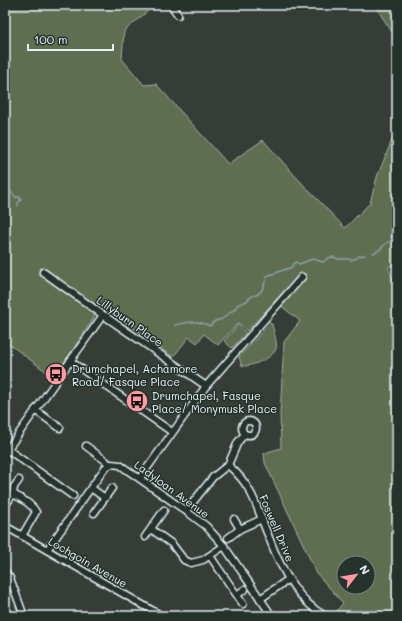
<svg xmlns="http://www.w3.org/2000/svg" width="402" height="621" font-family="Mali,sans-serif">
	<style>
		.green { fill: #5e6e51; stroke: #a3b0a4; fill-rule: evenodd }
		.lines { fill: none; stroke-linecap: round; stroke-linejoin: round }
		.stream { stroke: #89a2a5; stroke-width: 1.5 }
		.minor-casing { stroke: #e8f1f8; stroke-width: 9 }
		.minor { stroke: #26332d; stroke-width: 6 }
		.labels { text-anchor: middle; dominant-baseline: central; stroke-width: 3; stroke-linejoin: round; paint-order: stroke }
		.street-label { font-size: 11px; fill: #e8f1f8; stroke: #26332d }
		.poi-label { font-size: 11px; fill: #e8f1f8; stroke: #26332d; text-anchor: start }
	</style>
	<rect width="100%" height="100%" fill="#353d36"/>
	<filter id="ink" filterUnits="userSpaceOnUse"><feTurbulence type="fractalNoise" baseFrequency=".025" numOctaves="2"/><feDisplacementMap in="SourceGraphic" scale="8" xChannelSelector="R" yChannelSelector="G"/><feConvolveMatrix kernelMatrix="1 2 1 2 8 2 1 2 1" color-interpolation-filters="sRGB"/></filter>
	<g filter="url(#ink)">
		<g class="green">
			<path d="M5,5H155L124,31L122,59L144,85L156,84L228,164L263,140L298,179L345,228L370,203L377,177L397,128V264L388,267L397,290V616H333L343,603L317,574L265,463L264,453L281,448L280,415L284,342L300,321L275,301L247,331L238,323L218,345L204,334L197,343L189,337L173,357L101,305L94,313V318L61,367L52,376L5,341ZM344,563H368V587H344Z"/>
			<polygon points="374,5 397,5 397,39"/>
			<path d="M270,323L272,324C273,329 278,344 276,349C273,358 251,367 242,366L239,357Z"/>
			<polygon points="238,325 246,333 232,348 224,341"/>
		</g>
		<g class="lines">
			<g class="stream">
				<polyline points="5,187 14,195 15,197 19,197 21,200 18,203 18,206"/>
				<path d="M373,253C382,251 384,241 394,240L395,237H391V233L395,230L393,228L397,224L395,216L397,214L394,213L397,211"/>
				<path d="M175,325C189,322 197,320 210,326L215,321L222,319L236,308L237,305L247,301C250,295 253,297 258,294C264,291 265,281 267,276L292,267L293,264L296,262L299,264L313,259L323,262L328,258L333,257L338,259H350L351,260L357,258L359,256L365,255"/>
			</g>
			<g class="minor-casing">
				<g id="minor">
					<polyline points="171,5 178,15"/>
					<polyline points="43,272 103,315 206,386"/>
					<polyline points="70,361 172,432"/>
					<polyline points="35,410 60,428"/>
					<circle cx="249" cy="428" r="7"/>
					<polyline points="86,446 106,461 109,465"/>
					<polyline points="7,449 73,496"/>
					<polyline points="5,453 103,315"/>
					<path d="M228,465C253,486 256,506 268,535C279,565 296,600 325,616"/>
					<polyline points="140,478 206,386 302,277"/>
					<polyline points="91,488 105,498"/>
					<path d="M13,494C21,498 32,504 36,512L22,536"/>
					<polyline points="5,506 13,494 14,487 19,480"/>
					<polyline points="186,511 213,477 228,465 238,442 245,434"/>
					<polyline points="94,513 112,488"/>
					<polyline points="234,519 240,529"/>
					<polyline points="5,526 162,616"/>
					<polyline points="151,529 172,544 184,560 191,563 203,560 224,546"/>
					<polyline points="145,537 164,510"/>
					<polyline points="228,538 240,529 262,519"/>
					<polyline points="47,550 105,468 111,464 120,465 186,511 206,526 224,546 272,616"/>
					<polyline points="210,556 243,604"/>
					<polyline points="5,571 10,578 24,616"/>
					<polyline points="237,595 245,589"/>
					<polyline points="260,599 289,579"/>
				</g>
			</g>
			<use href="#minor" class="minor"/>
		</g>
	</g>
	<defs>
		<g id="bus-disc" transform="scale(1.15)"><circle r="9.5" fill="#ff9aa2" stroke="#26332d"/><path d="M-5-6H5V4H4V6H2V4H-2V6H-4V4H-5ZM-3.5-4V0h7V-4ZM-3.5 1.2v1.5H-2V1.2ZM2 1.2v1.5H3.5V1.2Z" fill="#111"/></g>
	</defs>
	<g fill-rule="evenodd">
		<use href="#bus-disc" x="56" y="374"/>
		<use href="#bus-disc" x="137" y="401"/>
	</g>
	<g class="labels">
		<g class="street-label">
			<text transform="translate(130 321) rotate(35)">Lillyburn Place</text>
			<text transform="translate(172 489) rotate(36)">Ladyloan Avenue</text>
			<text transform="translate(277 528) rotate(67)">Foswell Drive</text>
			<text transform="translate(88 562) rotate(30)">Lochgoin Avenue</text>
		</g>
		<g class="poi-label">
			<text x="72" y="368">Drumchapel, Achamore<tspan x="72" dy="13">Road/ Fasque Place</tspan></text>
			<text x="152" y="395">Drumchapel, Fasque<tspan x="152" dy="13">Place/ Monymusk Place</tspan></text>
		</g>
	</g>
	<rect width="402" height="621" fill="none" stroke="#26332d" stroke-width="20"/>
	<rect x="10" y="10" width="382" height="601" fill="none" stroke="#e8f1f8" stroke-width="1.5" filter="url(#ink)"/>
	<g transform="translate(356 575) rotate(59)"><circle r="19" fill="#26332d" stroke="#747f7e"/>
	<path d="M0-3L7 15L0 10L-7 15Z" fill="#ff9aa2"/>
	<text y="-6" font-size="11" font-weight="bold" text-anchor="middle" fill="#e8f1f8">N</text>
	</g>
	<path d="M28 44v6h85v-6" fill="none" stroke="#e8f1f8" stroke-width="2"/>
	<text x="34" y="44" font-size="12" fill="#e8f1f8" stroke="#26332d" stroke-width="3" paint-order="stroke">100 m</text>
</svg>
